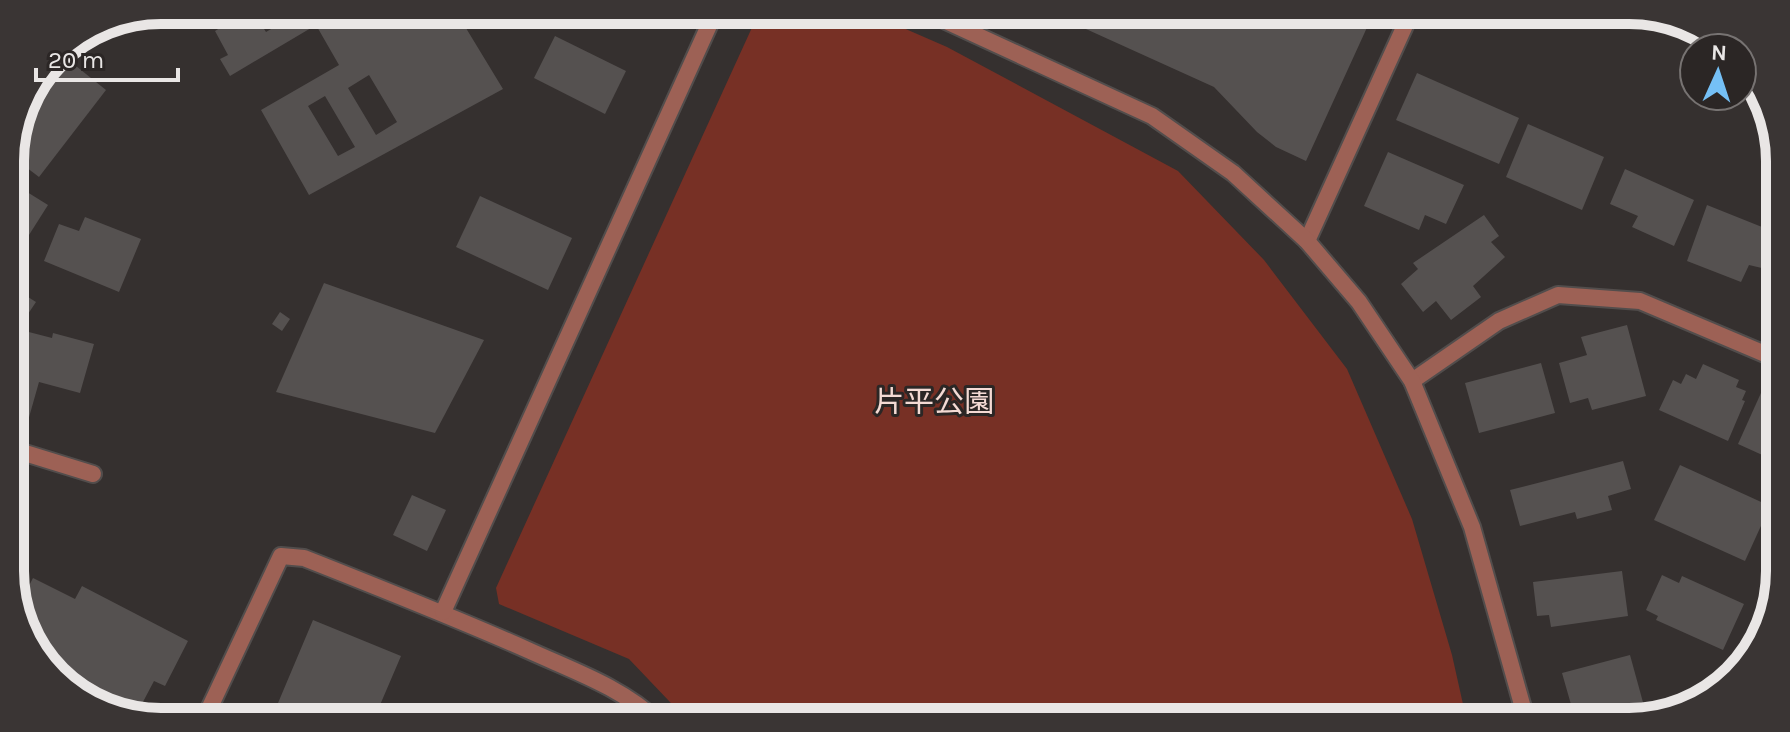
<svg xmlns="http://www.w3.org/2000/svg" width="1790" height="732" font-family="Karla,'Noto Sans JP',sans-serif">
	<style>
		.green { fill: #773025 }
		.building { fill: #555150; fill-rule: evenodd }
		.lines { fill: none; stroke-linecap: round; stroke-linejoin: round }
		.minor-casing { stroke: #524d4c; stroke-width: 20 }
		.tertiary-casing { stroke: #524d4c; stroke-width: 20 }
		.minor { stroke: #9d6155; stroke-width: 16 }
		.tertiary { stroke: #9d6155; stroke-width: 16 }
		.labels { text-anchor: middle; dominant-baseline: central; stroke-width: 6; stroke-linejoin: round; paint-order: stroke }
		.park-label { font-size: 30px; fill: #f4dad4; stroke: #2b2625 }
		.rim { fill: none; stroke: #e9e6e5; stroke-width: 10 }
	</style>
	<rect width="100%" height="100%" fill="#35302f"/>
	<polygon class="green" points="760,10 862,10 947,47 1178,171 1264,260 1347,369 1412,519 1452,655 1467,722 689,722 629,659 499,604 496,588"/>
	<g class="building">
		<path d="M235,10H252L266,32L283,22L276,10H455L503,89L309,195L261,110L339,65L316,25L230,76L220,59L228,55L215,31L238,17ZM369,75L397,122L376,135L348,88ZM325,96L355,147L338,156L308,106Z"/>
		<polygon points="1044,10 1375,10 1306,161 1276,147 1257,132 1214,87"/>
		<polygon points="555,36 626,71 605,114 534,78"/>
		<polygon points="61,54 106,90 39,177 10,155 10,150 23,102"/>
		<polygon points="1417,73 1519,118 1499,164 1396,120"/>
		<polygon points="1528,124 1604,157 1582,210 1506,177"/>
		<polygon points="1388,152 1464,185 1446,224 1425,215 1419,230 1364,206"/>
		<polygon points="1625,169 1694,200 1674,246 1632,227 1638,216 1610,204"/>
		<polygon points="11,182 48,205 22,246 11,239"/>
		<polygon points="480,196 572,238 548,290 456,247"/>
		<polygon points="1707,205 1777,233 1766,269 1749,265 1741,282 1687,261"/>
		<polygon points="1484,215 1499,236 1491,242 1505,257 1473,286 1481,297 1451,320 1436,301 1423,312 1401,284 1418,269 1413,263"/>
		<polygon points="85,217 141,239 119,292 44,261 59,224 79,231"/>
		<polygon points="324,283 484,340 435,433 276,392"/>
		<polygon points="28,297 36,302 24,320 16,315"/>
		<polygon points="280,312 290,319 282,331 272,324"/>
		<polygon points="1627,325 1646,396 1592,410 1588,398 1570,403 1559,363 1587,355 1581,337"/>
		<polygon points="25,331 52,338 53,333 94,344 80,393 39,382 26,428 12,424 11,336 23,339"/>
		<polygon points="1541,363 1555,413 1479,433 1465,383"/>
		<polygon points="1703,364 1739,380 1736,387 1746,391 1742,400 1745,401 1728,441 1659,410 1673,380 1681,384 1686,374 1696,379"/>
		<polygon points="1765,384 1779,391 1780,463 1738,444"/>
		<polygon points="1623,461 1631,489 1608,496 1612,510 1577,519 1575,512 1520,526 1510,490"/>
		<polygon points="1680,465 1770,506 1745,561 1654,520"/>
		<polygon points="412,495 446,510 427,551 393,535"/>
		<polygon points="1622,571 1628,616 1551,627 1549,615 1537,616 1533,582"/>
		<polygon points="1662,575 1679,583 1682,576 1744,604 1723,650 1656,620 1658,616 1646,610"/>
		<polygon points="33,578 75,599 82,586 188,641 165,686 154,681 135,717 105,711 109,703 74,686 73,688 41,663 17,609"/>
		<polygon points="313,620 401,656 380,705 421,722 270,722"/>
		<polygon points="1630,655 1644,706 1576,722 1562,673"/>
	</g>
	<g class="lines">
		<g class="minor-casing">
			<g id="minor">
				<polyline points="1307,241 1412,10"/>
				<polyline points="1412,381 1499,321 1558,295 1640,301 1779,360"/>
				<polyline points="12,449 93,474"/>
				<polyline points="1767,631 1769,626"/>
				<path d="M203,722L281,556L304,558C380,588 456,618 530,651C574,671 623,688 658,722"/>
			</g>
		</g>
		<g class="tertiary-casing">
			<g id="tertiary">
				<polyline points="922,10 1152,116 1233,173 1307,241 1359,302 1412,381 1472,527 1527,722"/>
				<polyline points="443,612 716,10"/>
			</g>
		</g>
		<use href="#minor" class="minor"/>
		<use href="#tertiary" class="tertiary"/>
	</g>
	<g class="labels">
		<g class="park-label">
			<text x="934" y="402">片平公園</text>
		</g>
	</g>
	<path d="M0 0H1790V732H0ZM161 24H1629A137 137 0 0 1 1766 161V571A137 137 0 0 1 1629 708H161A137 137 0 0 1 24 571V161A137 137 0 0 1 161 24Z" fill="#3a3534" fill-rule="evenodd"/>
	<path class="rim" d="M161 24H1629A137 137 0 0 1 1766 161V571A137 137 0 0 1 1629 708H161A137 137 0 0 1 24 571V161A137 137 0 0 1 161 24Z"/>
	<g transform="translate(1718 72) rotate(3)"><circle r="38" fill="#2b2625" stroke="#777372" stroke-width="2"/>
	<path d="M0-6L14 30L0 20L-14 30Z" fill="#75c0f6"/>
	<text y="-12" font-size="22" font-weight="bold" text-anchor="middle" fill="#e9e6e5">N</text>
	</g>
	<path d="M36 68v12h142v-12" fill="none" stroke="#e9e6e5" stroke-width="4"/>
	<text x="48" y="68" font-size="24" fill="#e9e6e5" stroke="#2b2625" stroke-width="6" paint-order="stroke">20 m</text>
</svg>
